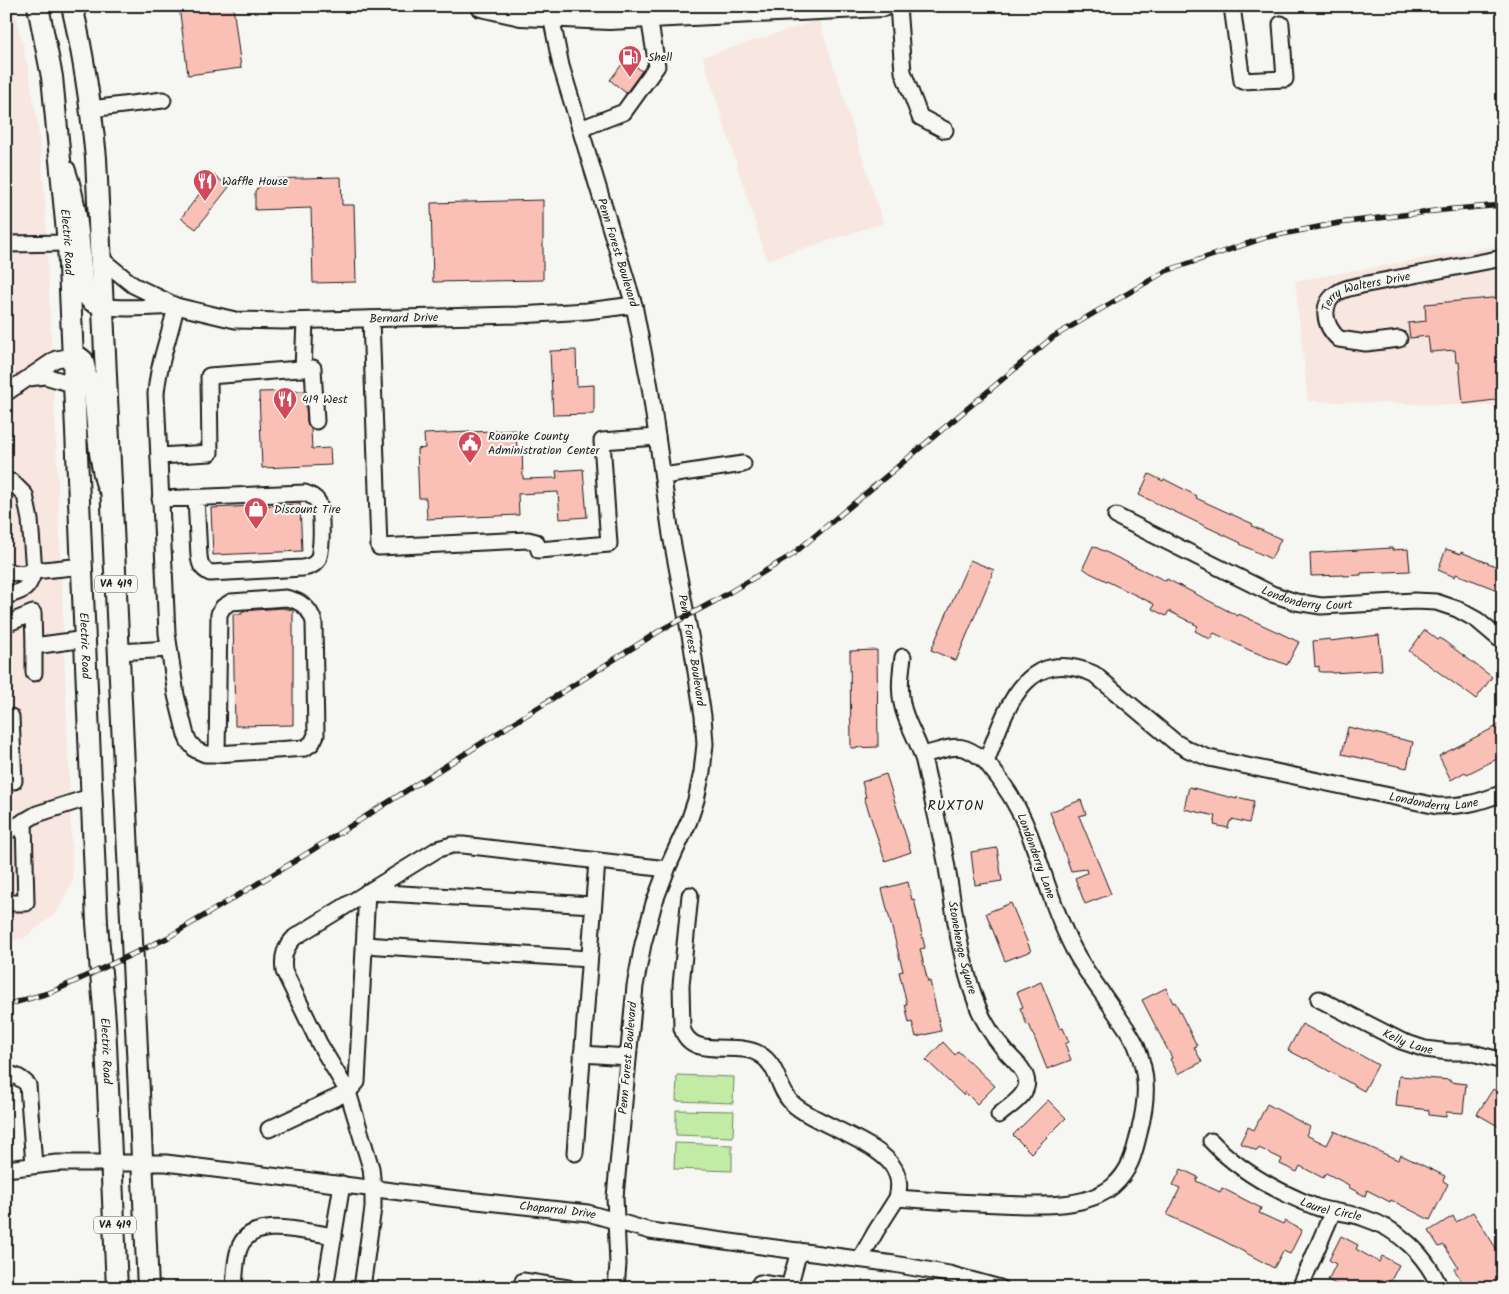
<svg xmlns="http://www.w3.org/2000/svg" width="1509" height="1294" font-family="Kalam,sans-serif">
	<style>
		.built { fill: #f8e6e0 }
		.green { fill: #c2eba6; stroke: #6f8461 }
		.building { fill: #fbc0b5; stroke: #1c1c1c }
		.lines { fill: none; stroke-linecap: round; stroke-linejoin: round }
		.minor-tunnel { stroke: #d5d5d2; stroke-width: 15; stroke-dasharray: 15 8; stroke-linecap: butt }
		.minor-casing { stroke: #1c1c1c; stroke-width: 19 }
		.major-casing { stroke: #1c1c1c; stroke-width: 24 }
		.minor { stroke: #f6f6f2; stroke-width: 15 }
		.major { stroke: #f6f6f2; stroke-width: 20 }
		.rail-casing { stroke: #1c1c1c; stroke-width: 5.5 }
		.rail { stroke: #f6f6f2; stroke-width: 4; stroke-dasharray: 11; stroke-linecap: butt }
		.labels { text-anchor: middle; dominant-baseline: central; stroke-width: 4.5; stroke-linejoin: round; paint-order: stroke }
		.shield { fill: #f6f6f2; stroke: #5d5d5c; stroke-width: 1 }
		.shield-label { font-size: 11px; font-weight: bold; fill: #1c1c1c }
		.poi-label { font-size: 12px; fill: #1c1c1c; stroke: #f6f6f2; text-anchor: start }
		.street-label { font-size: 12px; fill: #1c1c1c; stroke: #f6f6f2 }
		.neighbourhood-label { font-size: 14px; letter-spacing: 1px; fill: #1c1c1c; stroke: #f6f6f2 }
	</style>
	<rect width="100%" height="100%" fill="#f6f6f2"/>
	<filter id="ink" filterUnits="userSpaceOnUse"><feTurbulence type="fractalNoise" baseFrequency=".02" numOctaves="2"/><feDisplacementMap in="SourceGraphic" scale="10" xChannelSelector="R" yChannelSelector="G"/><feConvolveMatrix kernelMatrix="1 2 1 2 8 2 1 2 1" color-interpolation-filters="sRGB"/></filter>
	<g filter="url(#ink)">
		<g class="built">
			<polygon points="6,6 13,6 15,12 28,68 38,127 44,184 56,441 73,881 56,913 23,939 6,940"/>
			<polygon points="819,20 883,223 767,260 703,57"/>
			<polygon points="1503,245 1503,406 1308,401 1295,281"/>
		</g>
		<g class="green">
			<polygon points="677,1075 734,1077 733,1103 676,1101"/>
			<polygon points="676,1110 734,1111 733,1137 676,1135"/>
			<polygon points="675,1143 732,1145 732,1171 674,1169"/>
		</g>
		<g class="building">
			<polygon points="179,6 233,6 241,68 188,75"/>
			<polygon points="626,59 642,71 626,93 610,80"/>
			<polygon points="214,175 229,187 196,229 181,218"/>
			<polygon points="341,177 342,205 354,205 356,282 313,283 311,208 255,210 255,191 267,179"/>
			<polygon points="543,200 543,280 433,282 431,203"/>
			<polygon points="1503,297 1503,399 1463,404 1459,362 1456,362 1455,350 1430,352 1428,336 1410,338 1408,323 1426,321 1425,304"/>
			<polygon points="576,350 577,386 594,385 594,414 553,415 550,351"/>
			<polygon points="305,391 307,422 311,429 312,449 330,448 331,465 262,468 259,392"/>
			<polygon points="516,430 517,448 522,448 523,479 557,478 556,471 583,469 587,517 560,519 558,492 518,494 519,515 427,519 426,498 419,498 417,449 425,448 424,434"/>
			<polygon points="1149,474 1163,481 1164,479 1197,496 1196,498 1253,524 1252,526 1281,539 1271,559 1240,544 1241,543 1139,495"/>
			<polygon points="300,504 302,551 213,555 211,508"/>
			<polygon points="1093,546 1166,581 1167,579 1238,616 1239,614 1299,642 1287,665 1249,650 1214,633 1210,639 1195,631 1198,626 1169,611 1166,616 1152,609 1154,604 1090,573 1083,568"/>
			<polygon points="1392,548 1392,550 1408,549 1410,571 1361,573 1361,575 1344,576 1344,575 1311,576 1310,553"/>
			<polygon points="1446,549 1461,554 1461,552 1503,569 1503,584 1500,591 1456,574 1455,577 1438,570"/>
			<polygon points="970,560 994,570 956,661 931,650"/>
			<polygon points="282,608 293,610 293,725 235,726 233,614 242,614 242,611"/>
			<polygon points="1425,630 1438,640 1440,638 1492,677 1476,699 1409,651"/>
			<polygon points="1379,635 1382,670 1332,673 1332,672 1321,672 1319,671 1319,666 1315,667 1313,641 1330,639 1330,641"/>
			<polygon points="877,650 878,747 851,748 850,651"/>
			<polygon points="1503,723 1503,756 1467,774 1465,772 1451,780 1439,756"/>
			<polygon points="1348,727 1413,742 1407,768 1342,754"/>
			<polygon points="886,774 911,852 885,861 864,797 866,797 862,782"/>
			<polygon points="1189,787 1237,799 1237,797 1254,801 1249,823 1232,819 1232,821 1230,821 1228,828 1214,825 1216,816 1184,809"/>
			<polygon points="1081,800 1086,814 1079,816 1111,894 1085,904 1075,878 1087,873 1086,869 1071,871 1050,812"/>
			<polygon points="997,848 1002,881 975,885 971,852"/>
			<polygon points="908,882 912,900 914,899 925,948 920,949 928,982 930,981 941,1031 916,1037 912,1022 909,1023 905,1004 907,1004 899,972 903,971 882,889"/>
			<polygon points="1011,903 1031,951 1005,961 986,913"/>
			<polygon points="1041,982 1060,1029 1063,1028 1069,1042 1065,1044 1071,1060 1047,1069 1029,1024 1027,1025 1020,1008 1023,1007 1017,992"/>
			<polygon points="1166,988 1173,1003 1175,1002 1197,1046 1194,1047 1202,1062 1178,1074 1170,1059 1172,1058 1142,1000"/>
			<polygon points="1302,1024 1319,1033 1320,1032 1378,1065 1364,1091 1306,1058 1305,1059 1288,1050"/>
			<polygon points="943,1042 955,1055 958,1051 995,1086 977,1104 965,1092 963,1095 926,1060"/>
			<polygon points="1399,1076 1450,1080 1450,1082 1466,1084 1463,1113 1446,1112 1446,1117 1429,1115 1429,1110 1396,1106"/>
			<polygon points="1493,1089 1503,1095 1503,1129 1477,1114"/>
			<polygon points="1048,1100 1066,1118 1031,1153 1013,1135"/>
			<polygon points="1267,1104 1310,1127 1306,1135 1327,1145 1334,1131 1398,1160 1401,1155 1445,1176 1443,1181 1448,1184 1430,1220 1391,1200 1390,1202 1367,1190 1365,1196 1348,1187 1349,1185 1326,1173 1323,1178 1300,1166 1297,1172 1280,1164 1282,1159 1259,1148 1257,1151 1240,1143 1248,1127 1254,1130"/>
			<polygon points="1181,1169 1198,1177 1196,1181 1220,1192 1222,1188 1261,1208 1259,1213 1283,1224 1285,1221 1302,1230 1290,1254 1283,1251 1274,1268 1222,1240 1167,1215 1180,1188 1173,1185"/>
			<polygon points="1473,1212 1503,1259 1503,1288 1466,1288 1454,1269 1458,1267 1444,1245 1439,1247 1429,1231 1453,1216 1456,1222"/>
			<polygon points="1341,1236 1358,1245 1356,1249 1379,1262 1382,1256 1399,1265 1387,1288 1342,1288 1328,1280 1336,1264 1329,1260"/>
		</g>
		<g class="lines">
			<polyline class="minor-tunnel" points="6,586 14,583"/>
			<g class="minor-casing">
				<g id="minor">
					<path id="s1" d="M551,6V16L561,66L634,305L650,387L671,535L692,646L703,716L705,744L702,772L696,800L689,821L667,869L654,903L643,944L635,986L615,1197L618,1264L616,1288"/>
					<polyline points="898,6 903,72 920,117 945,130"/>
					<polyline points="1232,6 1242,81 1285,79 1281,24"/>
					<polyline points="91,109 163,100"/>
					<polyline points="580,129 624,112 657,66 649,17"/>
					<path d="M67,169C81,208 82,248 85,290C86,295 86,300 91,303C104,311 157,307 174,306"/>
					<polyline points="6,244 68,243"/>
					<path id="s2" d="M100,258L133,285L176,306L235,320L283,321L519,315L587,311L634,305"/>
					<path d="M176,306C170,336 158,363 156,394L167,633L176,695L186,735L189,742L196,750L205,754H217"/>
					<polyline points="371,319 379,547 528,540 536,542 539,550 609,544 602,441 657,437"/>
					<path id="s3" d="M1399,339L1366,343L1339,339C1324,326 1319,303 1339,292C1345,288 1354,287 1362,285L1503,258"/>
					<polyline points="303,369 305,321"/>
					<polyline points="29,378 45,376 75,385"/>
					<path d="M6,393L56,359L80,355L85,359C94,390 93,424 98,456C100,466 101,477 105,487"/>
					<polyline points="159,456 210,453 209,376 313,368 316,421"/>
					<polyline points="663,476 743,464"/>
					<polyline points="6,482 12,482 25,495 30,520 34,571 83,566"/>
					<path d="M160,499L305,493C310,495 315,497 318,502C322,511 323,554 317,561C313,566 309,567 303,568L210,573C202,569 200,565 199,556L196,498"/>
					<path id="s4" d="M1116,516L1272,594L1296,602L1321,606L1415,601L1436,602L1457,609L1477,620L1503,642"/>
					<path d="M6,596C25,590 28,590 34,571L21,574L10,572"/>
					<path d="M286,598C301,601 310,608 314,622L316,735L312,743L305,748L217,754L219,614L223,607L231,602Z"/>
					<polyline points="6,624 33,613 34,646"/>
					<polyline points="119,652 169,649"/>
					<path id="s5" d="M903,657C900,677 898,697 906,717C912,733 922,749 925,766C932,798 940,830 946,862C954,908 959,955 975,999C981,1017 991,1034 1003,1048C1010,1058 1023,1066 1026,1078C1031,1094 1009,1106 999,1115"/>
					<polyline points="34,673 34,646 86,639"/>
					<polyline points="6,718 11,717 14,781"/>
					<path d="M922,755C953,748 960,739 986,762"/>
					<polyline points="6,832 37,814 93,796"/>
					<path d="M690,895L681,985L682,1028C691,1061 736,1040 759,1054C779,1065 777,1089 792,1103C816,1126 888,1143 897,1175C900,1183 899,1190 897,1198"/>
					<polyline points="6,903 26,903 24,821"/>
					<polyline points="364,945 589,959"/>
					<path id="s6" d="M1319,999L1401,1041L1425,1049L1449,1052H1469L1503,1061"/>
					<polyline points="582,1054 628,1057"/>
					<path d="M6,1074C16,1075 21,1078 28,1085L34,1165"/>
					<polyline points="269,1129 348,1092 357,1082 367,892 593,905"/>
					<path id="s7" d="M1211,1141C1239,1171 1278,1192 1316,1207C1332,1213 1349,1212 1364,1218C1399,1229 1426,1255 1440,1288"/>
					<polyline points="575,1153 597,861"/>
					<path id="s8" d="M6,1169L57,1163H166L449,1198L588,1213L650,1231L894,1264L949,1274L1000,1288"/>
					<path id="s9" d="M860,1259L876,1231L897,1198C931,1201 965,1203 999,1204C1034,1205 1084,1210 1113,1186C1130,1171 1134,1154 1139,1133C1147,1101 1149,1076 1136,1045C1130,1032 1121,1021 1113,1009C1100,990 1085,971 1074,950C1054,912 1044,872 1029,833C1019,807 1004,783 986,762C1006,711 1023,644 1094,674L1175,742L1189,750L1209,758L1437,806C1465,806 1477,803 1503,793"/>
					<polyline points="760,1283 789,1287"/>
					<path d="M234,1288C235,1276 235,1261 239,1249C250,1214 308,1233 334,1236"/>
					<polyline points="325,1288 342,1184"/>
					<path d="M362,1288L373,1208V1188L371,1168L348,1092L319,1043L284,971C282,956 285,947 295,937L438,849L452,845H463L667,869"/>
					<polyline points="522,1288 523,1281 568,1288"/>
					<polyline points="795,1288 789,1287 799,1251"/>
					<polyline points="1300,1288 1333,1211"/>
				</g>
			</g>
			<g class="major-casing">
				<g id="major">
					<path id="s10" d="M38,6L52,77L68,243L97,923L105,1022L117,1288"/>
					<path d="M72,6C84,57 91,107 96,158L148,1288"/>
					<polyline points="481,6 521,15 609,19 883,6"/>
				</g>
			</g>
			<use href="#minor" class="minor"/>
			<use href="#major" class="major"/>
			<g class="rail-casing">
				<polyline id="rail" points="6,1005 52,992 167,938 295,861 661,630 715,601 792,555 1053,337 1166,271 1267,237 1339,223 1443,210 1503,205"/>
			</g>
			<use href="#rail" class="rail"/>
		</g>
	</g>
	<defs>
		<g id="fuel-pin" transform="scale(1.25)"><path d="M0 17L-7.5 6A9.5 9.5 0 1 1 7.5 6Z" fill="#d1495b" stroke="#f6f6f2"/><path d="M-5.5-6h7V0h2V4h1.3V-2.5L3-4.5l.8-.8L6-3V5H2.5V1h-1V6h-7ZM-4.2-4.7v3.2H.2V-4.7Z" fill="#fff"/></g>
		<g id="restaurant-pin" transform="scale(1.25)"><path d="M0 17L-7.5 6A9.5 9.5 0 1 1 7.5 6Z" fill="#d1495b" stroke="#f6f6f2"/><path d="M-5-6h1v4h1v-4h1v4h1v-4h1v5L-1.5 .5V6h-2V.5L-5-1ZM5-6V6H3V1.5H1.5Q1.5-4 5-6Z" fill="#fff"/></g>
		<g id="civic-pin" transform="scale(1.25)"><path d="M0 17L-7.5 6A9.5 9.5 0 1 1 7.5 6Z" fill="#d1495b" stroke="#f6f6f2"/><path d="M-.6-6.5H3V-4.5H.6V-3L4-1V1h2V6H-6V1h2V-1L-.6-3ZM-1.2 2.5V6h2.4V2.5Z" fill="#fff"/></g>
		<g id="shop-pin" transform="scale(1.25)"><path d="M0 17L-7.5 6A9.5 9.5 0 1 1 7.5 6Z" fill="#d1495b" stroke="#f6f6f2"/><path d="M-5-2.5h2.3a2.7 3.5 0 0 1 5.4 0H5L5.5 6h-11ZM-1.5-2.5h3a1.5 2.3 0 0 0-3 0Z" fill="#fff"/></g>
	</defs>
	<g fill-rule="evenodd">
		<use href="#fuel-pin" x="630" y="57"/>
		<use href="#restaurant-pin" x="205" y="181"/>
		<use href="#restaurant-pin" x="285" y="399"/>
		<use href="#civic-pin" x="470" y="443"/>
		<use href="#shop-pin" x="256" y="509"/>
	</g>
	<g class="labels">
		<g class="shield">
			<rect x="95" y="575.5" width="42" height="17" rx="4"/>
			<rect x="94" y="1216.5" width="42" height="17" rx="4"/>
		</g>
		<g class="shield-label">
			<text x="116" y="584">VA 419</text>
			<text x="115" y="1225">VA 419</text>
		</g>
		<g class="poi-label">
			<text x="648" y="57">Shell</text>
			<text x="222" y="181">Waffle House</text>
			<text x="302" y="399">419 West</text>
			<text x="488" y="436">Roanoke County<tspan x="488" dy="14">Administration Center</tspan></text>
			<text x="274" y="509">Discount Tire</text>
		</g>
		<g class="street-label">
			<text stroke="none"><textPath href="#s10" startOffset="238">Electric Road</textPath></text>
			<text stroke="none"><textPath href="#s1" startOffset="256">Penn Forest Boulevard</textPath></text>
			<text stroke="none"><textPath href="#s3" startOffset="141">Terry Walters Drive</textPath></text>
			<text stroke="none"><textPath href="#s2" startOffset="320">Bernard Drive</textPath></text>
			<text stroke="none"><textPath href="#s4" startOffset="210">Londonderry Court</textPath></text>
			<text stroke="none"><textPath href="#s10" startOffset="642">Electric Road</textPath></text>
			<text stroke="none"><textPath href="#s1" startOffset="661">Penn Forest Boulevard</textPath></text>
			<text stroke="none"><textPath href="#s9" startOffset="1300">Londonderry Lane</textPath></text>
			<text transform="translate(1036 856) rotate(70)">Londonderry Lane</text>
			<text stroke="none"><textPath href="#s5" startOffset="299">Stonehenge Square</textPath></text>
			<text stroke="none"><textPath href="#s6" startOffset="99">Kelly Lane</textPath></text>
			<text stroke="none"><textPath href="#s10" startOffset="1048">Electric Road</textPath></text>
			<text transform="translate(628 1058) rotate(-85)">Penn Forest Boulevard</text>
			<text stroke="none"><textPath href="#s7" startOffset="140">Laurel Circle</textPath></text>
			<text stroke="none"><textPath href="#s8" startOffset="555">Chaparral Drive</textPath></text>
		</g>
		<g class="neighbourhood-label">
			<text x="956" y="806">RUXTON</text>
		</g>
	</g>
	<rect width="1509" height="1294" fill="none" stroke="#f6f6f2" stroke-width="25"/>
	<rect x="12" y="12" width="1484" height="1269" fill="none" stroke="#1c1c1c" stroke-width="2" filter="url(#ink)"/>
</svg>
